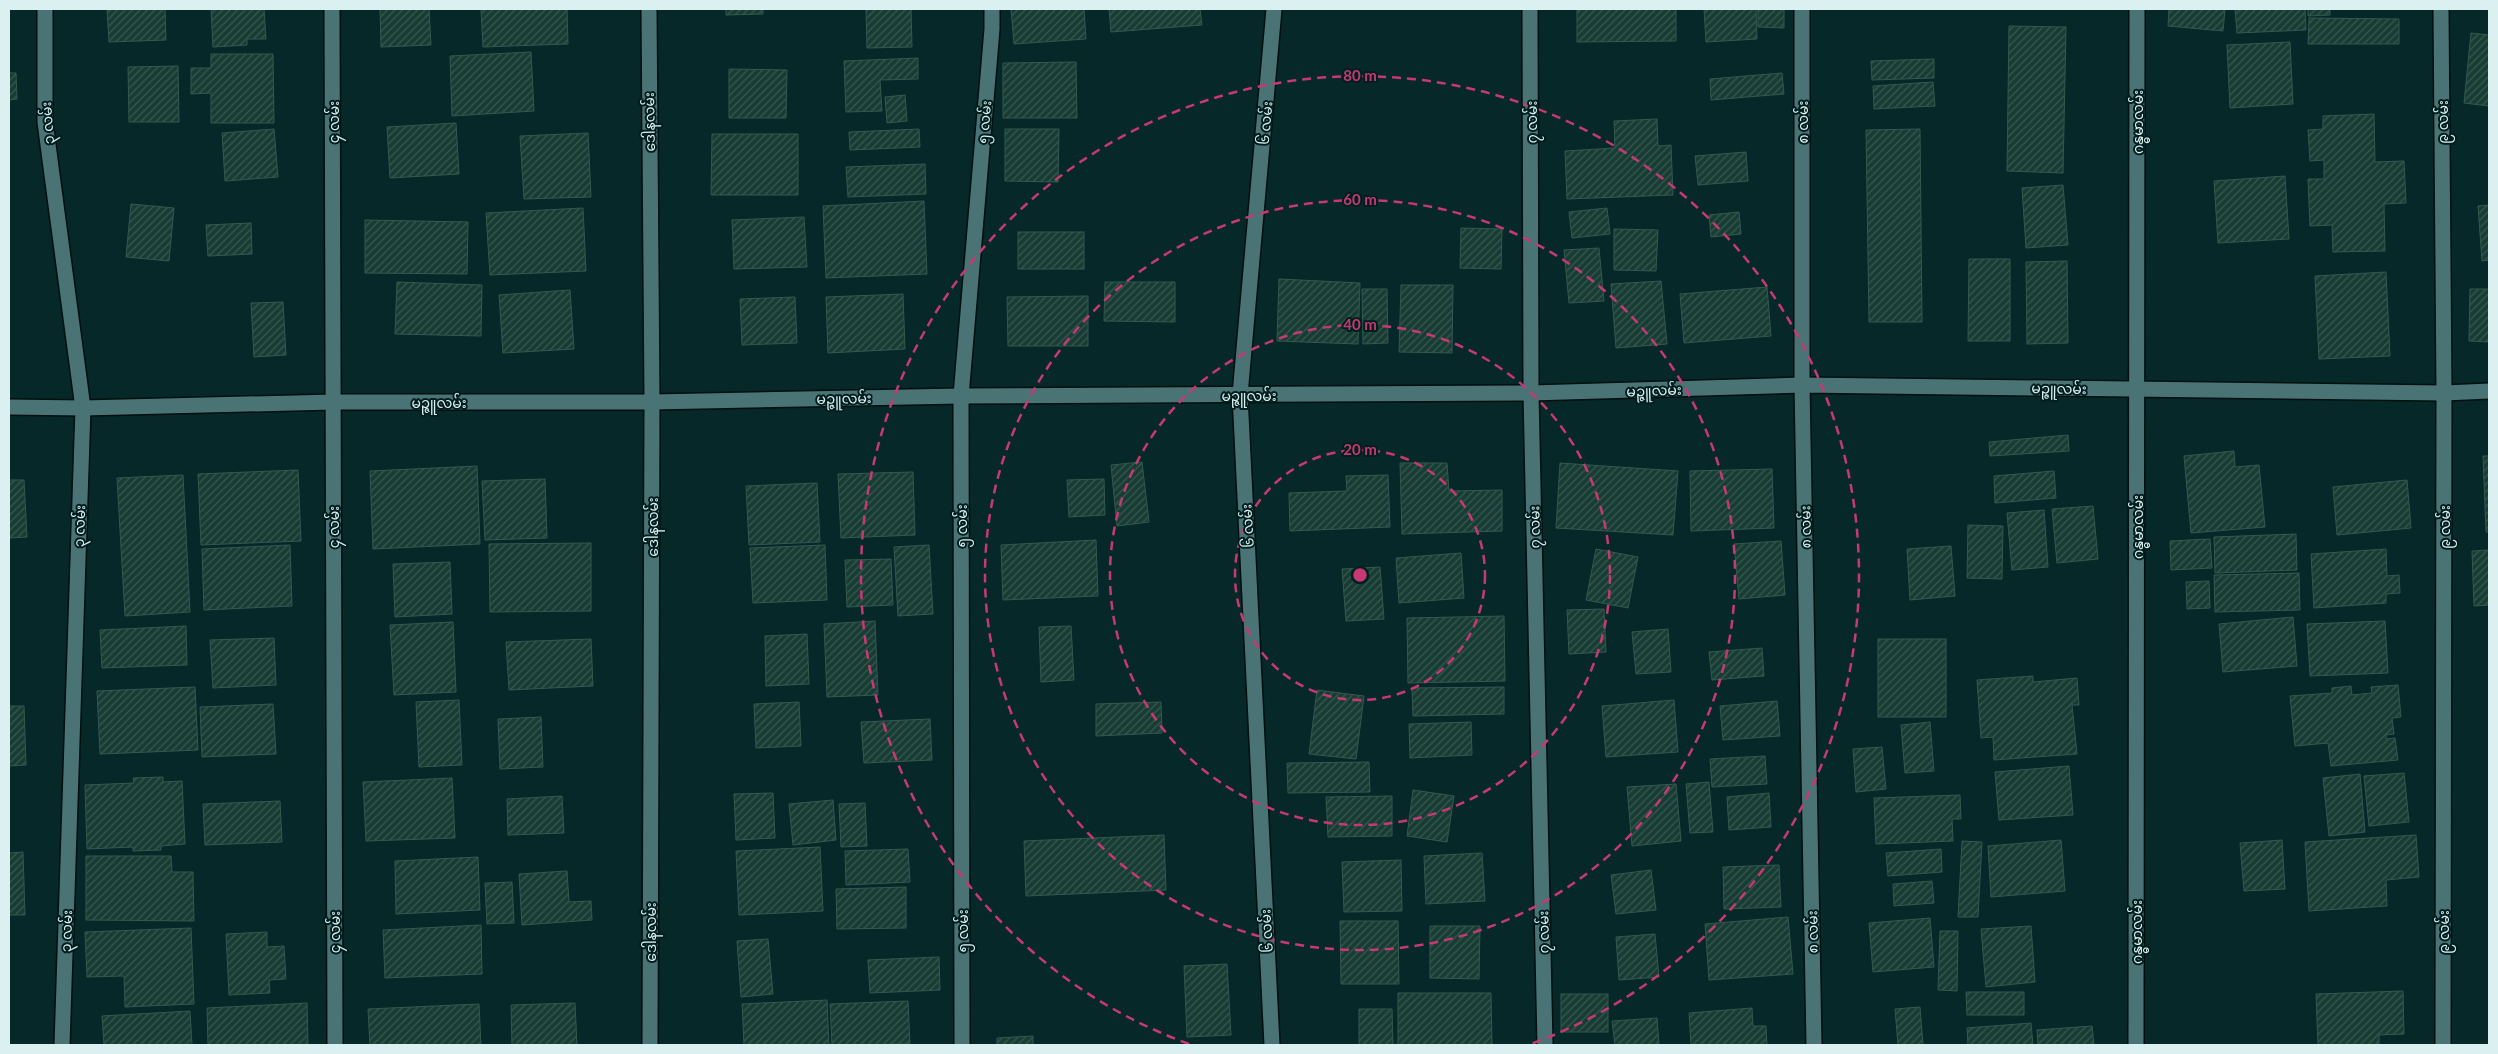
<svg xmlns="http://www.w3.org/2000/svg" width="2498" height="1054" font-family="Lato,'Noto Sans Myanmar',sans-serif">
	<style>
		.building { fill: url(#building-hatch); stroke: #33594f }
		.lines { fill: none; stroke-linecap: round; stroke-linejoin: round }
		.minor-casing { stroke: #000f10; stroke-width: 18 }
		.minor { stroke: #497374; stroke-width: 15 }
		.ring { fill: none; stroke: #c63972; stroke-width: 2.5; stroke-dasharray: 9 6 }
		.labels { text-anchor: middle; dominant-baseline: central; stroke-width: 4; stroke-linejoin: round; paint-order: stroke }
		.street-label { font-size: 14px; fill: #dbf1f1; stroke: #001e1f }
		.centre { fill: #c63972; stroke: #001e1f; stroke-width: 2.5 }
		.ring-label { font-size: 15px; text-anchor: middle; font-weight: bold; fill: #c63972; stroke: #001e1f; stroke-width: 4; stroke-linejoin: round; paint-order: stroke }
	</style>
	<defs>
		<pattern id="building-hatch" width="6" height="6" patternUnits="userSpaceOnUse" patternTransform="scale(1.25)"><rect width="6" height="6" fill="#173c33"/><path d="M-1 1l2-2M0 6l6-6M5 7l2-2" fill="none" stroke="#385951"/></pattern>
	</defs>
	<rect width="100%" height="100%" fill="#062828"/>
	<g class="building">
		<polygon points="107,9 165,9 166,40 109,42"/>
		<polygon points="211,9 264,9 266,39 247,39 247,45 213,47"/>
		<polygon points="380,9 429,9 431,45 381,47"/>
		<polygon points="481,9 567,9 568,44 483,47"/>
		<polygon points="726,9 763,9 763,14 726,15"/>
		<polygon points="866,9 911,9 912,47 867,48"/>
		<polygon points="1011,9 1084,9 1086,39 1014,44"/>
		<polygon points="1109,9 1200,9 1202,25 1111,32"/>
		<polygon points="1577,9 1676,9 1676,41 1577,42"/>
		<polygon points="1704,9 1756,9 1757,39 1706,42"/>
		<polygon points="1758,9 1784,9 1784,28 1758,27"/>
		<polygon points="2169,9 2225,9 2223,31 2168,26"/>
		<polygon points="2235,9 2305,9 2306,30 2237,33"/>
		<polygon points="2308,9 2330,9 2330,15 2308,16"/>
		<polygon points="2309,18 2399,19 2399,44 2308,44"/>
		<polygon points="2009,26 2066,27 2063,173 2007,171"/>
		<polygon points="2471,33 2489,35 2489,106 2464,103"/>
		<polygon points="2290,42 2293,104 2230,108 2227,45"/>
		<polygon points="531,52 534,111 452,116 450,56"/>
		<polygon points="211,54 273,54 274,123 211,123 211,93 191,94 191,68 211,68"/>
		<polygon points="918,58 918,79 880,80 882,111 846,112 844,61"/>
		<polygon points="1934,59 1934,78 1872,80 1871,61"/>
		<polygon points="1076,62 1077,118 1003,118 1003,63"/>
		<polygon points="178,66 179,122 129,122 128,67"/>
		<polygon points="729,69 787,70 786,118 729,118"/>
		<polygon points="9,73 16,73 17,99 9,100"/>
		<polygon points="1782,73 1784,94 1711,100 1710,79"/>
		<polygon points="1933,82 1935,106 1874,109 1873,86"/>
		<polygon points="905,95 907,121 887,123 885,97"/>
		<polygon points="2374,114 2375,162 2404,161 2406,203 2384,204 2385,251 2333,252 2332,225 2310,226 2308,179 2324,179 2324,160 2310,161 2308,130 2323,129 2323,116"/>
		<polygon points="1657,119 1658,146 1671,145 1673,195 1567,199 1565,151 1615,148 1614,121"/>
		<polygon points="456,123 459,174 390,178 387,127"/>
		<polygon points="274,129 278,177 225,181 222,133"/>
		<polygon points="919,129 920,147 850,150 849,132"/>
		<polygon points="1005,129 1059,129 1058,182 1005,181"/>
		<polygon points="1920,129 1922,322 1869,322 1866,130"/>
		<polygon points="588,133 591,197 524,199 520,136"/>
		<polygon points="712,134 798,134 798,195 711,195"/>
		<polygon points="1746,152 1748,181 1698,185 1695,156"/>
		<polygon points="925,164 926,194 848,197 846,167"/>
		<polygon points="2285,176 2289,239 2218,243 2214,181"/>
		<polygon points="2063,185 2068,245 2026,248 2022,188"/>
		<polygon points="924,201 927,274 826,278 823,206"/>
		<polygon points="131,204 174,208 169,261 126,257"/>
		<polygon points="2489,205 2489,260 2482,261 2478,206"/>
		<polygon points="583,208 586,271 490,275 486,213"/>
		<polygon points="1607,208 1610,234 1572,238 1569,212"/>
		<polygon points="1739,212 1741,234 1711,237 1709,215"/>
		<polygon points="804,217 807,267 734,269 732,220"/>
		<polygon points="365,220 468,222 467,274 365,273"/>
		<polygon points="251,223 252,254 208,256 206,225"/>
		<polygon points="1461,228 1502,229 1501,269 1460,268"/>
		<polygon points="1614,229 1658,230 1656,271 1614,270"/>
		<rect x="1018" y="232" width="66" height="37"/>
		<polygon points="1599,248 1604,301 1569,303 1564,250"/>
		<polygon points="1969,259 2010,259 2010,341 1968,341"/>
		<polygon points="2067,261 2068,343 2027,344 2026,262"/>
		<polygon points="2386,272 2390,356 2319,359 2315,276"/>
		<polygon points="1279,279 1360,283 1358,344 1277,341"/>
		<polygon points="1661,281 1667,344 1616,348 1611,284"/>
		<polygon points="397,282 482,285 481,336 395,334"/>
		<polygon points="1105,282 1175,282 1175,322 1104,321"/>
		<polygon points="1401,285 1453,285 1452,353 1399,352"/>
		<polygon points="1767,287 1771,336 1684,343 1680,294"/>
		<polygon points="1362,289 1387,289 1388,343 1363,344"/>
		<polygon points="2470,289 2489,289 2489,342 2469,341"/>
		<polygon points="570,290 574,349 503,353 499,295"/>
		<polygon points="903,294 905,349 828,353 826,297"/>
		<polygon points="1088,296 1088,346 1008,346 1007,297"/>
		<polygon points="795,297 797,343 742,345 740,299"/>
		<polygon points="283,302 286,355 254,357 251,303"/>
		<polygon points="2068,435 2069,451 1990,456 1989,442"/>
		<polygon points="2234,451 2235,467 2259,465 2265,527 2191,533 2184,456"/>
		<polygon points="2483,456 2489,456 2489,532 2486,532"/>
		<polygon points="1142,462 1149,522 1117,526 1111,465"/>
		<polygon points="1400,463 1447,463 1449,491 1502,490 1502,531 1402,534"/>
		<polygon points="1560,463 1678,471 1673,535 1556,528"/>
		<polygon points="477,466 480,544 373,549 370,471"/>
		<polygon points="1772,469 1774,528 1691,531 1690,471"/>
		<polygon points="298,470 301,541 201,545 198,474"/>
		<polygon points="2054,471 2056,498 1995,503 1994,476"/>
		<polygon points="913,472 915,535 841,538 838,474"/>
		<polygon points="183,475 190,612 125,616 117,478"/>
		<polygon points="1388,475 1390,527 1290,531 1289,493 1347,491 1346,476"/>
		<polygon points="545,479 547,538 485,540 482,481"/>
		<polygon points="1104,479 1105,515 1069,517 1067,480"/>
		<polygon points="9,480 24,480 27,537 9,538"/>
		<polygon points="2407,480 2411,528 2337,535 2333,487"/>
		<polygon points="817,483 820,542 749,545 746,486"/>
		<polygon points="2093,506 2098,559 2057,563 2052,509"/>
		<polygon points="2044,510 2048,567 2012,570 2007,513"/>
		<polygon points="1968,525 2003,526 2002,579 1967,578"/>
		<polygon points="2296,534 2297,570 2215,573 2214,537"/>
		<polygon points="2210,539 2212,568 2171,570 2170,541"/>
		<polygon points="1096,540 1098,596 1003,600 1001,545"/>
		<polygon points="1781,541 1785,595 1739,599 1734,544"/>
		<polygon points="591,543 591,611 490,612 489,544"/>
		<polygon points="290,545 292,606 204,610 202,549"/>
		<polygon points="825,545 827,600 753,603 750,548"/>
		<polygon points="929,545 933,614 898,616 894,547"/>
		<polygon points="1951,546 1955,596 1910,600 1907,549"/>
		<polygon points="1596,549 1638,557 1628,608 1586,600"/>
		<polygon points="2386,549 2387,576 2399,575 2400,593 2386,594 2386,603 2314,608 2311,554"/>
		<polygon points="2489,550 2489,605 2474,606 2472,551"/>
		<polygon points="1461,553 1464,598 1399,603 1396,558"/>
		<polygon points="891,559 893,605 847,607 845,560"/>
		<polygon points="450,562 452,614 395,617 393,564"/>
		<polygon points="1380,567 1384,619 1346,621 1342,569"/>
		<polygon points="2299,573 2300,610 2215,612 2214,575"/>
		<polygon points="2209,581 2210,608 2187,609 2186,582"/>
		<polygon points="1604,609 1606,652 1569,654 1567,610"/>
		<polygon points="1504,616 1505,681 1408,683 1407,618"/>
		<polygon points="2293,617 2297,666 2223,672 2219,624"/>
		<polygon points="875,621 878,695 827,697 824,624"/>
		<polygon points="2385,621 2388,673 2310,676 2307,624"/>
		<polygon points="453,622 456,692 394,695 390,625"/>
		<polygon points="186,626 187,665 102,668 100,630"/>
		<polygon points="1071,626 1074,680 1041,682 1039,627"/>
		<polygon points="1668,629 1671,672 1636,674 1632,632"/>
		<polygon points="807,634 809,684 766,686 765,636"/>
		<polygon points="274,638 276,685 213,688 210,640"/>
		<polygon points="591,639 593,686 509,690 506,642"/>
		<rect x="1878" y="639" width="68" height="78"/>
		<polygon points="1762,648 1764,676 1712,680 1709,652"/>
		<polygon points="2033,676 2033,682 2077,678 2079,705 2072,705 2077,754 1994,760 1993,737 1981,738 1977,680"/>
		<polygon points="2398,685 2401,717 2392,718 2394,734 2386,735 2386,739 2395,738 2398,760 2331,766 2328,743 2295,746 2290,696 2332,693 2332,688 2351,686 2352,695 2372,693 2371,687"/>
		<polygon points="195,687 198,750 100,754 97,691"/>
		<polygon points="1504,687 1504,714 1413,716 1412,688"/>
		<polygon points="1317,690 1364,696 1356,759 1309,754"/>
		<polygon points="459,700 462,765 419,767 416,702"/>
		<polygon points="1674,700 1678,752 1606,757 1602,706"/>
		<polygon points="1777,701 1780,736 1723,740 1720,706"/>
		<polygon points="799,702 801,746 756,748 754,704"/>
		<polygon points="1161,702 1162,733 1096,736 1096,704"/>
		<polygon points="273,704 276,754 202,757 200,707"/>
		<polygon points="9,706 24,706 26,765 9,766"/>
		<polygon points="541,717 543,767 500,769 498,719"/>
		<polygon points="930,719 932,760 864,763 861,722"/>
		<polygon points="1471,722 1472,755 1410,758 1409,724"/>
		<polygon points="1930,722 1934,771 1905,773 1901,725"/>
		<polygon points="1882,747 1886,789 1856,792 1853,749"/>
		<polygon points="1765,756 1767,784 1712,787 1710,759"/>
		<polygon points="1369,762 1370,792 1288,793 1287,763"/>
		<polygon points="2069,766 2073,815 1999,820 1995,772"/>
		<polygon points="2404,773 2409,822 2369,826 2364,776"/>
		<polygon points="2360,774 2365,832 2329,836 2323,778"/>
		<polygon points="163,777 163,782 182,781 185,844 161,846 161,850 133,851 133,847 87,849 85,785 134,783 133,778"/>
		<polygon points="452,778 455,838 366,841 363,782"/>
		<polygon points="1709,782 1713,832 1690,833 1686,784"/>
		<polygon points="1676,784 1681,841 1632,846 1627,787"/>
		<polygon points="1413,790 1454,796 1447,842 1407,836"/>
		<polygon points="773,793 775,838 736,840 734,794"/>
		<polygon points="1769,793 1771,827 1729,830 1727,797"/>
		<polygon points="1960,795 1961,819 1952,819 1953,841 1876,844 1874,798"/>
		<polygon points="562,796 564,833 508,835 507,799"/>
		<polygon points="1392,796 1392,836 1328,837 1326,797"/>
		<polygon points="833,800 836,840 793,845 789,804"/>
		<polygon points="280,801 282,842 205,845 203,804"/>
		<polygon points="865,803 867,846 841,847 839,804"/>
		<polygon points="1164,835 1166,890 1026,896 1024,841"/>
		<polygon points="2416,835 2419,877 2386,880 2387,906 2309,911 2305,842"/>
		<polygon points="2061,840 2065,891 1991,897 1988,846"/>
		<polygon points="2282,840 2285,889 2244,891 2240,843"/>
		<polygon points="1962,841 1982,842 1978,917 1958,917"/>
		<polygon points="820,847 823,911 739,915 736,851"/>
		<polygon points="908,849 910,882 846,885 845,851"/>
		<polygon points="1941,849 1942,872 1888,876 1886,853"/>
		<polygon points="23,852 25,915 9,915 9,853"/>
		<polygon points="1482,853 1485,901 1426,904 1424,856"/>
		<polygon points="86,856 171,856 172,872 193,872 194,921 86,920"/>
		<polygon points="478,857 480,910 396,914 395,861"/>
		<polygon points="1401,860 1402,911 1344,912 1342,862"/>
		<polygon points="1779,865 1781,907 1724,909 1723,867"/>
		<polygon points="1651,870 1656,910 1616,914 1611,875"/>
		<polygon points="567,871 569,902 591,901 592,920 522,925 519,874"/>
		<polygon points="1932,881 1934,903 1894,906 1893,884"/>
		<polygon points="512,882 514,923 487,924 485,883"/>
		<polygon points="906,887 906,928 837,929 836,889"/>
		<polygon points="1788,917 1793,974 1709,980 1705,924"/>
		<polygon points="1930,918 1934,967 1873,972 1869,923"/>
		<polygon points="1340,921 1398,921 1399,984 1341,984"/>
		<polygon points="481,925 482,974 385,978 383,930"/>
		<polygon points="1430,926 1480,926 1479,979 1430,978"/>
		<polygon points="2031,926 2035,982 1986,987 1981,929"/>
		<polygon points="191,928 194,1004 125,1007 124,976 87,977 85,932"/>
		<polygon points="1940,931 1958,931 1957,991 1938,990"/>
		<polygon points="267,932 267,947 284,946 286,979 269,980 270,993 229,995 226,934"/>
		<polygon points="1655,934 1659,977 1619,980 1616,937"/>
		<polygon points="768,939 773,994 741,997 737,941"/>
		<polygon points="939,957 940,990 870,993 868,960"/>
		<polygon points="1227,964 1231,1035 1187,1037 1184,966"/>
		<polygon points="2403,991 2404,1034 2379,1035 2379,1045 2318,1045 2316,994"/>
		<polygon points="1966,992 2024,992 2024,1015 1967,1015"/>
		<polygon points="1398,993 1491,993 1492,1045 1398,1045"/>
		<rect x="1561" y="994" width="47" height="38"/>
		<polygon points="827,1000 829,1045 744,1045 742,1004"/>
		<polygon points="908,1001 910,1044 832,1045 830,1004"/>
		<polygon points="307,1003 308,1045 208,1045 207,1008"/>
		<polygon points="575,1003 577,1045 512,1045 511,1005"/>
		<polygon points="479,1004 481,1045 370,1045 368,1009"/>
		<polygon points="1920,1007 1923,1045 1898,1045 1895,1009"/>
		<polygon points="1752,1008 1753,1026 1766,1026 1767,1045 1691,1045 1689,1013"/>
		<polygon points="1359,1009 1392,1009 1393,1045 1359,1045"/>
		<polygon points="190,1011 192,1045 104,1045 102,1016"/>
		<polygon points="1657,1018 1659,1045 1615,1045 1612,1021"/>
		<polygon points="2031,1023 2033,1045 1968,1045 1967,1028"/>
		<polygon points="2092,1026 2094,1045 2038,1045 2037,1030"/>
		<polygon points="1033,1036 1033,1045 997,1045 997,1038"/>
	</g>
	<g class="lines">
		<g class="minor-casing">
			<g id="minor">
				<polyline points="45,9 45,122 83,408 62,1045"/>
				<polyline points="332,9 335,1045"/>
				<polyline points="649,9 652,402 650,1045"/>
				<polyline points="1530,9 1531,393 1545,1045"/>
				<polyline points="1802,9 1802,385 1814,1045"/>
				<polyline points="2441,9 2444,393 2443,1045"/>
				<polyline points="9,407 83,408 333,402 652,402 961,396 1531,393 1802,385 2444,393 2489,391"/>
				<polyline points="962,1045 961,396 992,29 992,9"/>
				<polyline points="1272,1045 1240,395 1274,9"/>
				<polyline points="2136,1045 2137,9"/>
			</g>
		</g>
		<use href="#minor" class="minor"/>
	</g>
	<g class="ring">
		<circle cx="1360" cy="575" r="125"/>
		<circle cx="1360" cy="575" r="250"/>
		<circle cx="1360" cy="575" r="375"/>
		<path d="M1189 1044A499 499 0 1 1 1531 1044"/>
	</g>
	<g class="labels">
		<g class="street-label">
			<text transform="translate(333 122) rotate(-90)">၄ လမ်း</text>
			<text transform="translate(649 122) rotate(-91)">ဒေါနလမ်း</text>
			<text transform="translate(984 122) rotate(-85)">၅ လမ်း</text>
			<text transform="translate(1531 122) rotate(-90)">၇ လမ်း</text>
			<text transform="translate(1802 122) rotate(-90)">၈ လမ်း</text>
			<text transform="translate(2137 122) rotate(-90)">ဂန္ဓမာလမ်း</text>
			<text transform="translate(2442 122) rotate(-90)">၉ လမ်း</text>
			<text transform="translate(47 123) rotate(-94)">၃ လမ်း</text>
			<text transform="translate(1265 123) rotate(-85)">၆ လမ်း</text>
			<text transform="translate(2059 388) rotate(1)">မဉ္ဇူလမ်း</text>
			<text transform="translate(1654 390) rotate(-2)">မဉ္ဇူလမ်း</text>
			<text x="1249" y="395">မဉ္ဇူလမ်း</text>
			<text transform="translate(844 398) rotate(-1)">မဉ္ဇူလမ်း</text>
			<text x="439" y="402">မဉ္ဇူလမ်း</text>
			<text transform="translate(79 526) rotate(-88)">၃ လမ်း</text>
			<text transform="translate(961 526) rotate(-90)">၅ လမ်း</text>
			<text transform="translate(1247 526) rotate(-93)">၆ လမ်း</text>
			<text transform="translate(333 527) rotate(-90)">၄ လမ်း</text>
			<text transform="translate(652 527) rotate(-90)">ဒေါနလမ်း</text>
			<text transform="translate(1534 527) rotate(-91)">၇ လမ်း</text>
			<text transform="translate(1805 527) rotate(-91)">၈ လမ်း</text>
			<text transform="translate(2137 527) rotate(-90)">ဂန္ဓမာလမ်း</text>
			<text transform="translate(2444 527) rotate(-90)">၉ လမ်း</text>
			<text transform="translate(66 931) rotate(-88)">၃ လမ်း</text>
			<text transform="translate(962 931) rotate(-90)">၅ လမ်း</text>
			<text transform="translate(1266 931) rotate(-93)">၆ လမ်း</text>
			<text transform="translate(334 932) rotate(-90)">၄ လမ်း</text>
			<text transform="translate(650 932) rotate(-90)">ဒေါနလမ်း</text>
			<text transform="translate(1543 932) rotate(-91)">၇ လမ်း</text>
			<text transform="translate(1812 932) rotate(-91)">၈ လမ်း</text>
			<text transform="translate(2136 932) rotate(-90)">ဂန္ဓမာလမ်း</text>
			<text transform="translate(2443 932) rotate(-90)">၉ လမ်း</text>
		</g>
	</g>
	<circle cx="1360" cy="575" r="8" class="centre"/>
	<g class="ring-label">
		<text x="1360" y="81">80 m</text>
		<text x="1360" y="205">60 m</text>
		<text x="1360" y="330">40 m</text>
		<text x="1360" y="455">20 m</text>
	</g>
	<rect width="2498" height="1054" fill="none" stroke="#dbf1f1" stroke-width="20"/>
</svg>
